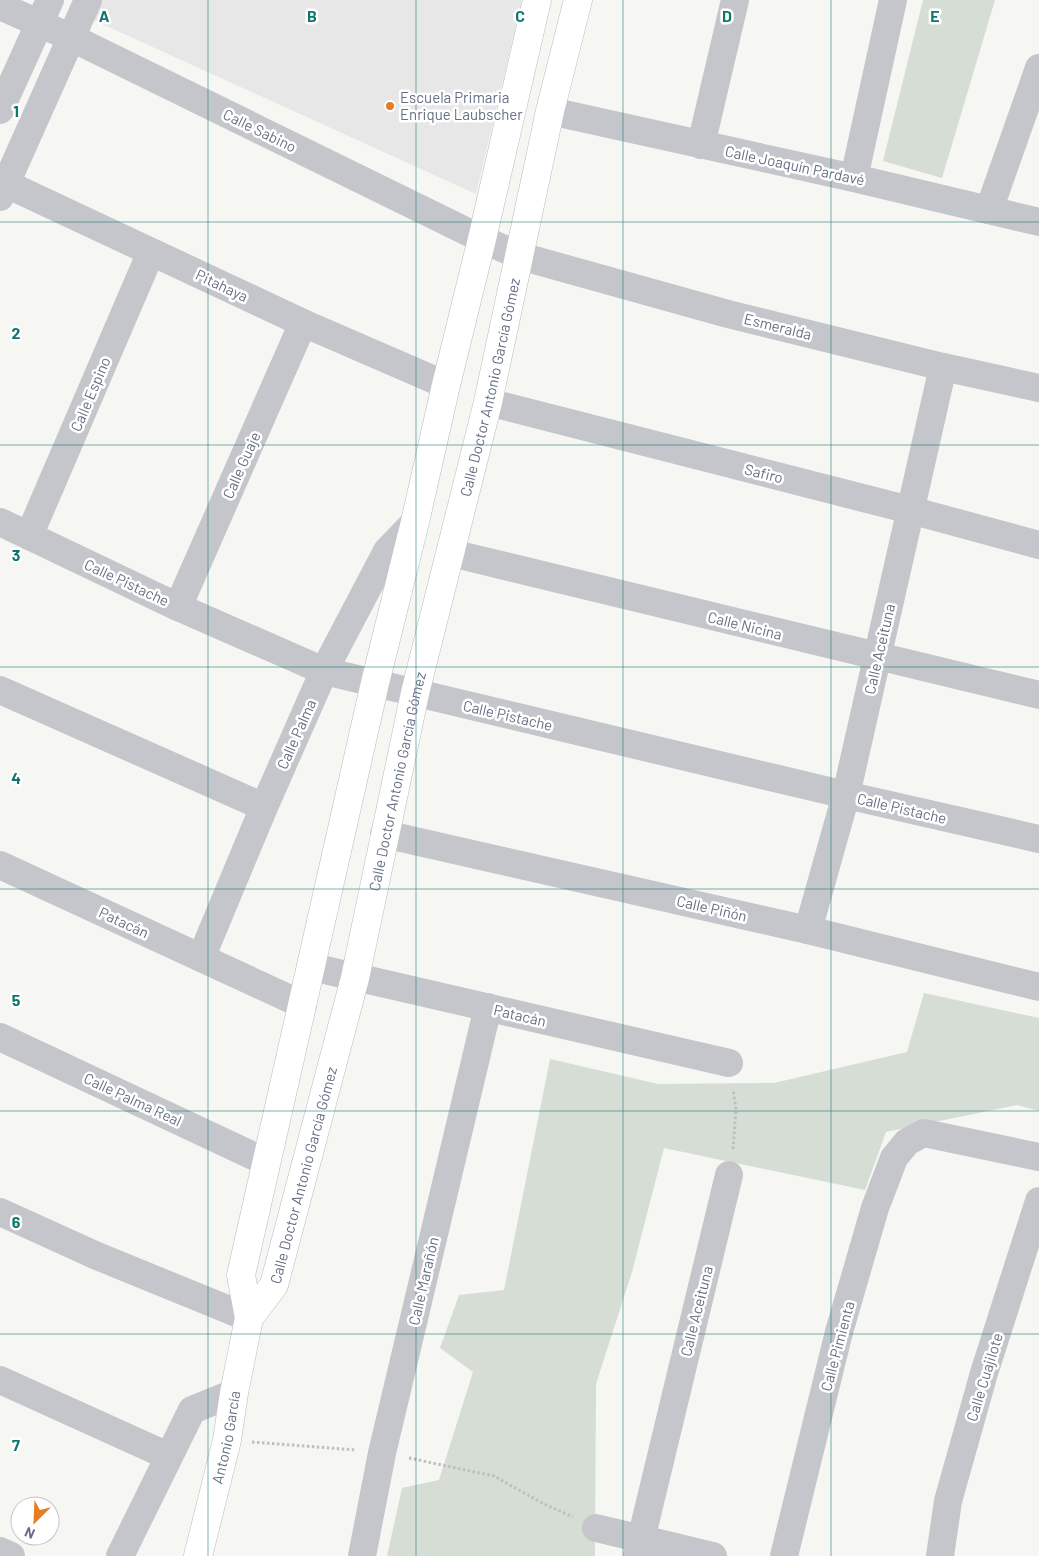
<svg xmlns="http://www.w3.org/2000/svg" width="1039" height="1556" font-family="Barlow,sans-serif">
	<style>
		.built { fill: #e6e7e6 }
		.green { fill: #d6ddd4 }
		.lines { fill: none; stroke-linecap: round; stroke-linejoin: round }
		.secondary-casing { stroke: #b9bbc1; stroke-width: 29 }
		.path { stroke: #bebfc2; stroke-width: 3; stroke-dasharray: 2.5 2.5; stroke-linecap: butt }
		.street { stroke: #c4c6cb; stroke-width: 28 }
		.secondary { stroke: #fff; stroke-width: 28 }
		.grid { fill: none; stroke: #0f766e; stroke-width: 1; stroke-opacity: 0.55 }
		.poi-dot { fill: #e57d25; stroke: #fff; stroke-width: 2 }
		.labels { text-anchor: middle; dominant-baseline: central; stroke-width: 5; stroke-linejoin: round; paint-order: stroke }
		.poi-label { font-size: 15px; fill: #656f84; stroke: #fff; text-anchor: start }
		.street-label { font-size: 15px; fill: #656f84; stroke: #fff }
		.grid-label { font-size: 16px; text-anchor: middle; font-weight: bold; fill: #0f766e; stroke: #fff; stroke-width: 5; stroke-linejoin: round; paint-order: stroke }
	</style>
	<rect width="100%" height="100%" fill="#f6f6f3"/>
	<polygon class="built" points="98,0 522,0 476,194 89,18"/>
	<g class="green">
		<polygon points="923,0 995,0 942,178 883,161"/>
		<polygon points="924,993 1039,1018 1039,1111 1017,1105 886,1132 865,1190 664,1148 632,1272 596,1384 595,1556 387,1556 402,1488 439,1480 473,1372 440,1348 459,1295 504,1290 550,1059 658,1084 774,1083 907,1052"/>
	</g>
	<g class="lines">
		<g class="secondary-casing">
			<g id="secondary">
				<path id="s1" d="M249,1318L274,1285L355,978L415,693L488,402L550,111L578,0"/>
				<path id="s2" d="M198,1556L227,1440L234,1393L249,1318L241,1275L375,683L415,522L446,385L482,239L537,0"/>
			</g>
		</g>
		<g class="path">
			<polyline points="733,1149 736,1109 733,1089"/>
			<polyline points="252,1442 356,1450"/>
			<polyline points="409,1458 494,1476 542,1503 573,1517"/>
		</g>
		<g class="street">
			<polyline points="0,6 72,38 482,239 520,256 728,314 943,367 1039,388"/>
			<polyline points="0,110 50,0"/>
			<polyline points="550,111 854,178 1039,222"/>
			<polyline points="701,145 735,0"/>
			<polyline points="854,178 893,0"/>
			<polyline points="0,181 303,323 446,385"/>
			<polyline points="0,197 88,0"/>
			<polyline points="989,210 1039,68"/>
			<polyline points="488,402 910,510 1039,545"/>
			<polyline points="0,522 178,607 324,671 846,795 1039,839"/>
			<polyline points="29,536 151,252"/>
			<polyline points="451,553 1039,695"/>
			<polyline points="178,607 303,323"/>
			<polyline points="0,690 264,807"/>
			<polyline points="384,834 808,930 1039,987"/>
			<polyline points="0,865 303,1005"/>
			<polyline points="808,930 846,795 943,367"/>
			<polyline points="201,958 264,807 324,671 387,551 415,522"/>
			<polyline points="312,967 729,1063"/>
			<polyline points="0,1037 266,1162"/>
			<polyline points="0,1212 97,1256 249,1318"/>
			<polyline points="0,1380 168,1456"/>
			<polyline points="596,1528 713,1556"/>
			<polyline points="0,1551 11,1556"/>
			<polyline points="120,1556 192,1410 234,1393"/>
			<polyline points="362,1556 382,1453 488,1007"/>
			<polyline points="637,1556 729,1175"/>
			<polyline points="784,1556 839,1332 875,1208 894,1158 907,1142 924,1133 1039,1157"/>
			<polyline points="940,1556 948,1501 984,1373 1039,1201"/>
		</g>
		<use href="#secondary" class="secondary"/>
	</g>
	<path class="grid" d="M208,0V1556M416,0V1556M623,0V1556M831,0V1556M0,222H1039M0,445H1039M0,667H1039M0,889H1039M0,1111H1039M0,1334H1039"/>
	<circle class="poi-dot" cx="390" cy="106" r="5"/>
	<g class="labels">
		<g class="poi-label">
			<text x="400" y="97">Escuela Primaria<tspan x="400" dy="17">Enrique Laubscher</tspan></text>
		</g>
		<g class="street-label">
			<text transform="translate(260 130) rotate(26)">Calle Sabino</text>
			<text transform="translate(795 165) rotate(12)">Calle Joaquín Pardavé</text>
			<text transform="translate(222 285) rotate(25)">Pitahaya</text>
			<text transform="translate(778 326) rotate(14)">Esmeralda</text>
			<text stroke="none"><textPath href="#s1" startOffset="965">Calle Doctor Antonio García Gómez</textPath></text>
			<text transform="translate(90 394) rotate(-67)">Calle Espino</text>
			<text transform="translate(241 465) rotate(-66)">Calle Guaje</text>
			<text transform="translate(764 473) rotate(14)">Safiro</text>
			<text transform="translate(127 582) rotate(25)">Calle Pistache</text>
			<text transform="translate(745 625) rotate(14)">Calle Nicina</text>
			<text transform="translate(879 649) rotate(-77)">Calle Aceituna</text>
			<text transform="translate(508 715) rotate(13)">Calle Pistache</text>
			<text transform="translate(296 734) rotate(-66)">Calle Palma</text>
			<text stroke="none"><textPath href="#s1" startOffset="560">Calle Doctor Antonio García Gómez</textPath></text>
			<text transform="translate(902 808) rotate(13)">Calle Pistache</text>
			<text transform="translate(712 908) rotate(13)">Calle Piñón</text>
			<text transform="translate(124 922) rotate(25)">Patacán</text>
			<text transform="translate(520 1015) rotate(13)">Patacán</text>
			<text transform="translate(133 1099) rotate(25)">Calle Palma Real</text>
			<text stroke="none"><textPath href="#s1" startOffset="155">Calle Doctor Antonio García Gómez</textPath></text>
			<text transform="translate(423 1281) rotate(-77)">Calle Marañón</text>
			<text transform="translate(696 1311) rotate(-76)">Calle Aceituna</text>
			<text transform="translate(837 1346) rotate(-75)">Calle Pimienta</text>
			<text transform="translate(984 1377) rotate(-73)">Calle Cuajilote</text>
			<text stroke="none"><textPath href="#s2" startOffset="122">Antonio García</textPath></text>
		</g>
	</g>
	<g class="grid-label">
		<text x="104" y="22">A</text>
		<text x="312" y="22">B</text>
		<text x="520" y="22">C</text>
		<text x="727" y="22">D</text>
		<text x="935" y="22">E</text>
		<text x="16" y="117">1</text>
		<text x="16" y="339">2</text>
		<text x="16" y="561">3</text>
		<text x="16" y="784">4</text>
		<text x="16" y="1006">5</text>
		<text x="16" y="1228">6</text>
		<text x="16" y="1451">7</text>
	</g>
	<g transform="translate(35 1521) rotate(204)"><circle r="24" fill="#ffffff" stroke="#c1c5ce"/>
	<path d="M0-4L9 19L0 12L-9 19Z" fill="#e57d25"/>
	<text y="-8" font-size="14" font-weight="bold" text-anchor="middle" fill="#656f84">N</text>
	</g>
</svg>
